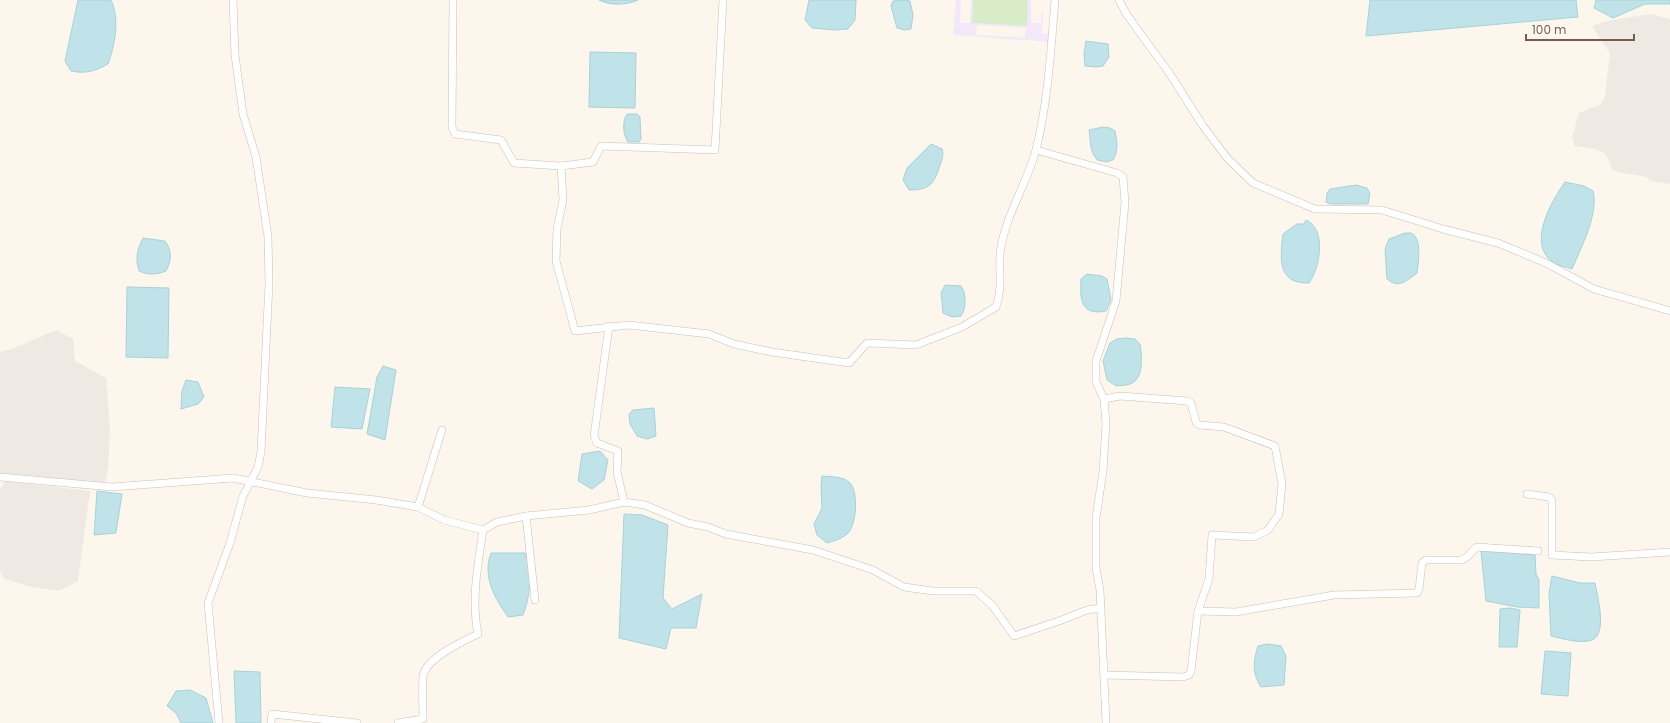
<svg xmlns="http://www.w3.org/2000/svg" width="1670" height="723" font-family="Poppins,sans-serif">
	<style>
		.industrial { fill: #efe9e4 }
		.education { fill: #f3e8fa; fill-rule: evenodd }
		.green { fill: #d8ecc9 }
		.water { fill: #bfe3e8; stroke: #a5d3da }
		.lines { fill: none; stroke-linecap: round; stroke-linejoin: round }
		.street-casing { stroke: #d1beb0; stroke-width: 8 }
		.street { stroke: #fff; stroke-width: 7 }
	</style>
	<rect width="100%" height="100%" fill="#fdf6ec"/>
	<g class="industrial">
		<polygon points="1651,14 1670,19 1670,200 1670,184 1650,181 1647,177 1617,172 1612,169 1606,154 1596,149 1575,146 1572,138 1579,113 1601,104 1605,97 1610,53 1592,26 1607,21"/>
		<polygon points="56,330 73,339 75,361 106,378 110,430 108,470 105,482 99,484 0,475 0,352 12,349"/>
		<polygon points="6,481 90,491 78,581 59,591 32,587 4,579 0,571 0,489"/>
	</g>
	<path class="education" d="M956,0H961L960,23H970L971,0H973L972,23L1026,26L1028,0H1031V23H1041V12H1043L1042,34H1051V42L953,35ZM977,25L1026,28L1025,38L976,35Z"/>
	<polygon class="green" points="973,0 1028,0 1027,26 972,23"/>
	<g class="water">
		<path d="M78,0H111C120,18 115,45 108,64C96,71 85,74 71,71L65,61Z"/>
		<path d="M599,0H638C627,5 610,6 599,0Z"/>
		<polygon points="809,0 856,0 855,20 848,29 835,30 812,28 805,20"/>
		<polygon points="905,0 910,1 913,15 911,29 904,30 897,28 891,6 893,1"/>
		<polygon points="1370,0 1576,0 1578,17 1366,36"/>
		<polygon points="1596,0 1670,0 1670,4 1645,4 1613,18 1594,8"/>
		<polygon points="1086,41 1108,44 1109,57 1103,66 1096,67 1085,66 1084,53"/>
		<polygon points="590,52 636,53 635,108 589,107"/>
		<path d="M627,114H637L640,117L641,139L639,142H628C623,135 622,121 627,114Z"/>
		<path d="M1103,127L1110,128L1115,131C1117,142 1119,150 1113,160L1107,162L1097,160C1089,150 1091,142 1089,130Z"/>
		<path d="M931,144L942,149C944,156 942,159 940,165C934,184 930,190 909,190L903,180L907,168Z"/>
		<path d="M1565,182L1584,186L1593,191C1599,213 1581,248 1572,269C1567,267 1558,266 1554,263C1526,245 1551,202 1565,182Z"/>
		<polygon points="1356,185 1367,188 1370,194 1368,204 1330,204 1326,202 1327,193 1330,189"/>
		<path d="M1306,220C1327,229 1320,268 1309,283C1277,284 1280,258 1283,234L1297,224H1304Z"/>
		<path d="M1405,233H1411C1423,239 1418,262 1417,273C1406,281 1399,289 1387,279L1385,249L1389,239Z"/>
		<path d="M143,238L165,241C172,251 172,260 166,271C156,275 148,275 139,271C135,258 137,250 143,238Z"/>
		<path d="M1087,274L1102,276L1107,279L1111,300L1106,311C1080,316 1080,299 1081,279Z"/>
		<path d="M945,285L961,286C967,294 966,309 961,316L952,317L943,313L941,293Z"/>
		<polygon points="127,287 169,288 168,358 126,357"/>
		<path d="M1127,338L1135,339L1140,344C1142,355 1144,377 1132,383C1127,386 1121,385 1116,386L1107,380L1103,361L1110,343L1117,339Z"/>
		<polygon points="383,366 396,370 385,440 367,434 377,377"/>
		<polygon points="186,380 198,382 204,397 198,404 181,409 182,391"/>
		<polygon points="335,387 370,389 362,429 331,427"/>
		<polygon points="654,408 656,436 647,439 637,436 630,424 629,414 633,410"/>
		<polygon points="600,451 608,460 604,480 592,489 578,481 582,454"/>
		<path d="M822,476C831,477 842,476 849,482C859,490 857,526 847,534C841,539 834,541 827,543L817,535L814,524L822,508L821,485Z"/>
		<polygon points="97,491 122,494 116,533 94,535"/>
		<polygon points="624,514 642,515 668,525 663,598 672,609 702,594 696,628 671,628 666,649 619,638"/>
		<polygon points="1481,551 1535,555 1536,574 1539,580 1539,608 1517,607 1486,601"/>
		<path d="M491,553H525C533,570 530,598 523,615L508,617C495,599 482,576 491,553Z"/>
		<path d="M1552,576L1580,583H1595C1597,595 1608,634 1592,640C1580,644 1564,639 1551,636L1549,593Z"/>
		<polygon points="1510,608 1520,610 1517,647 1499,647 1500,609"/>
		<path d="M1267,644L1281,646L1286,656L1284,685L1261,687C1252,673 1253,662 1258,646Z"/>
		<polygon points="1545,651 1571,653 1568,696 1541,694"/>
		<polygon points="234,671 260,672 261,723 236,723"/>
		<polygon points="190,690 206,698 213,723 181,723 176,713 167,706 176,691"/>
	</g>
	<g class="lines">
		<g class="street-casing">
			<g id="street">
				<polyline points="453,0 452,127 455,134 501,140 514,163 561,166 593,162 601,146 715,150 723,0"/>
				<polyline points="1119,0 1127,15 1170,74 1203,126 1228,159 1253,183 1315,209 1382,210 1443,229 1498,243 1546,263 1594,289 1670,311"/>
				<polyline points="1036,150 1117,173 1123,177 1125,203 1116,301 1096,361 1096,382 1104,399 1106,424 1103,471 1096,518 1096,568 1100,590 1106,723"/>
				<path d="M561,166L563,200L557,229L556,261L575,331L629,325L709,334L734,344L772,352L849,363L867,343L916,345L962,327L996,307C1004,284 997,268 1001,247C1007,213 1027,183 1036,150C1048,102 1051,49 1055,0"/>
				<polyline points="609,326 594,436 597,443 618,451 617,472 624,502"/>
				<polyline points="1104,399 1120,396 1187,401 1191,403 1196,422 1199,425 1224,427 1275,446 1282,484 1279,514 1268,530 1254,537 1212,535 1209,579 1198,611 1191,671 1189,675 1183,677 1104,675"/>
				<path d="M0,477L112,487L233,478L307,493L376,500L418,507L444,520L483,530C478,563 471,601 478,634C463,641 426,658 423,676C422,690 423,705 423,719L398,723"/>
				<polyline points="1527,494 1549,497 1552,500 1552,555 1591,557 1670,552"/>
				<polyline points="418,507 442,430"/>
				<polyline points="526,516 535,600"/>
				<polyline points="483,530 497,522 526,516 589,510 624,502 645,505 688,523 708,527 726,534 813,550 873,570 904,587 933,591 976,591 992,605 1014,636 1059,621 1087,610 1101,608"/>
				<path d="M1198,611L1236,612L1334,595L1417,593L1419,589L1422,563L1426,560H1462C1469,557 1471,551 1477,547L1538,551"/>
				<polyline points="219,723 208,603 230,543 243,496 258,467 261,452 269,283 268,237 256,157 243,114 235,55 233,0"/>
				<polyline points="271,723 272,714 357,723"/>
			</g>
		</g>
		<use href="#street" class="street"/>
	</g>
	<path d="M1526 34v6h108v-6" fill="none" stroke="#7a5c4d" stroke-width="2"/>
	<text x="1532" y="34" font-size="12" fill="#7a5c4d" stroke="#fffaf3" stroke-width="3" paint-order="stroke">100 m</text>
</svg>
